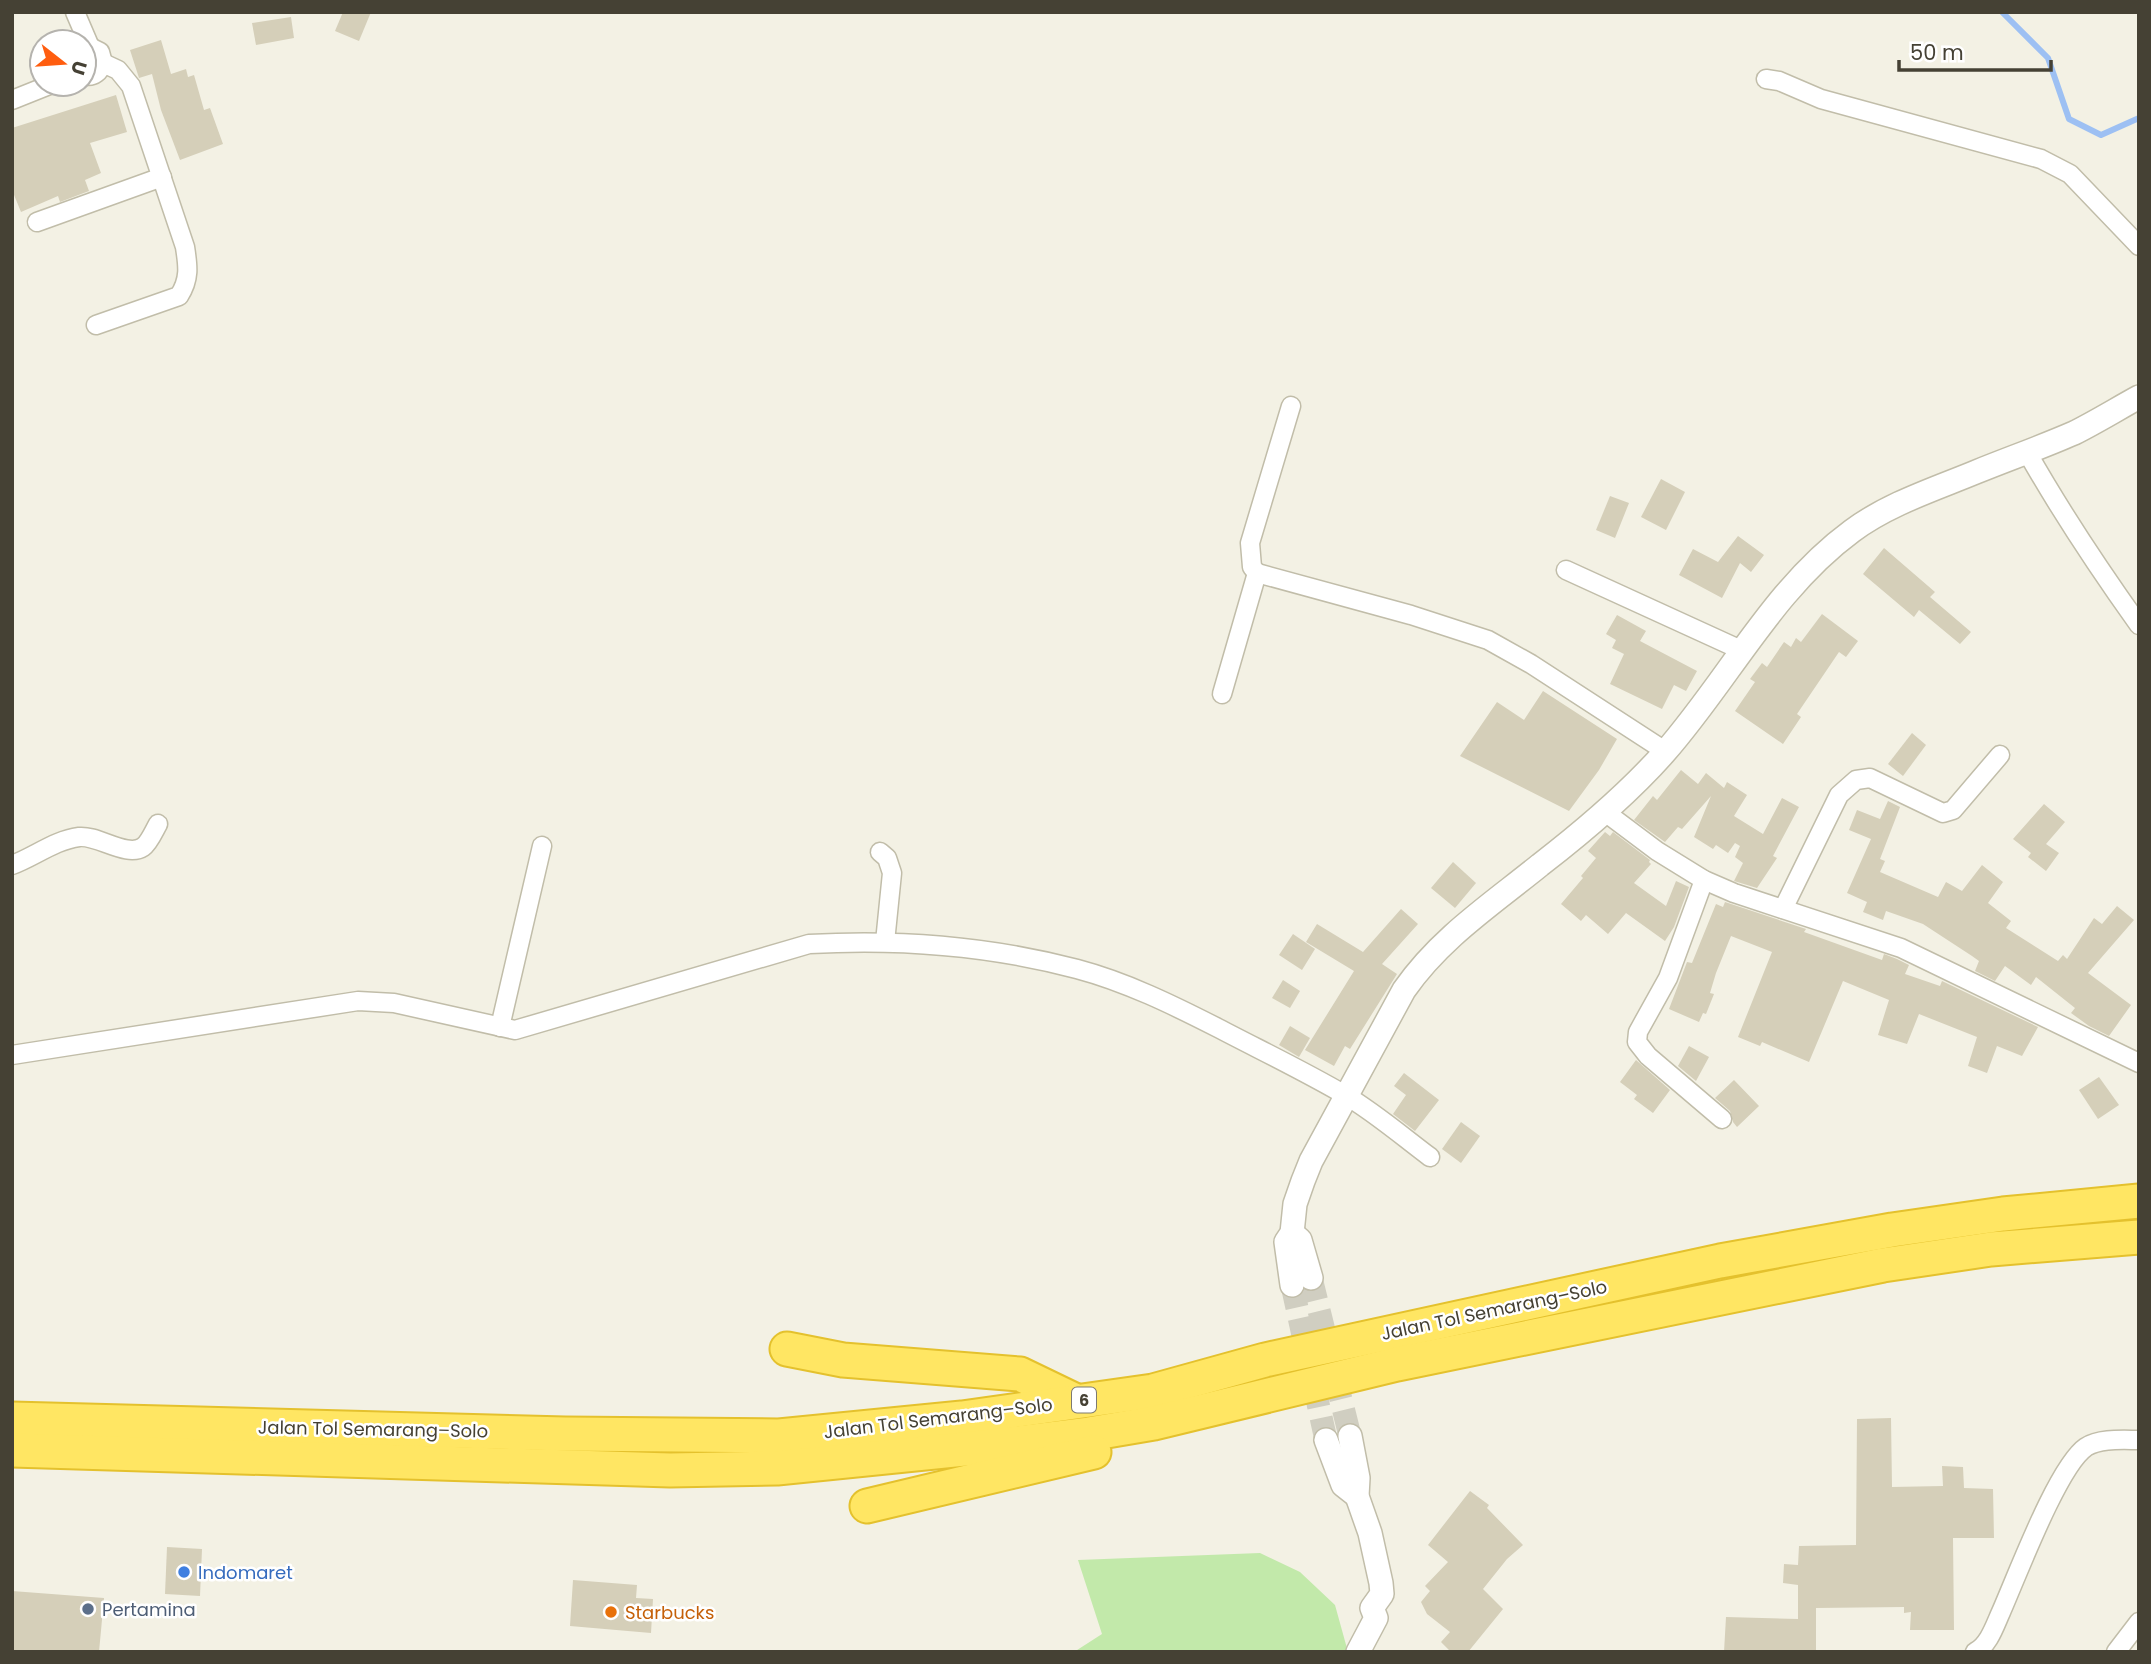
<svg xmlns="http://www.w3.org/2000/svg" width="2151" height="1664" font-family="Poppins,sans-serif">
	<style>
		.green { fill: #c2e9aa }
		.lines { fill: none; stroke-linecap: round; stroke-linejoin: round }
		.stream { stroke: #9dc0f3; stroke-width: 6 }
		.building { fill: #d5cfb9 }
		.tertiary-tunnel { stroke: #d0cec1; stroke-width: 23; stroke-dasharray: 23 11; stroke-linecap: butt }
		.minor-casing { stroke: #c1bda9; stroke-width: 21 }
		.tertiary-casing { stroke: #c1bda9; stroke-width: 26 }
		.motorway-casing { stroke: #e4c12d; stroke-width: 37 }
		.minor { stroke: #fff; stroke-width: 18 }
		.tertiary { stroke: #fff; stroke-width: 23 }
		.motorway { stroke: #ffe663; stroke-width: 33 }
		.shop-dot { fill: #3f7fe0; stroke: #fff; stroke-width: 2.5 }
		.service-dot { fill: #5c6f8a; stroke: #fff; stroke-width: 2.5 }
		.food-dot { fill: #e8710a; stroke: #fff; stroke-width: 2.5 }
		.labels { text-anchor: middle; dominant-baseline: central; stroke-width: 5; stroke-linejoin: round; paint-order: stroke }
		.shield { fill: #fff; stroke: #7d7a71; stroke-width: 2 }
		.shield-label { font-size: 16px; font-weight: bold; fill: #454134 }
		.street-label { font-size: 18px; fill: #454134; stroke: #fff }
		.shop-label { font-size: 18px; fill: #366cbe; stroke: #fff; text-anchor: start }
		.service-label { font-size: 18px; fill: #4e5e75; stroke: #fff; text-anchor: start }
		.food-label { font-size: 18px; fill: #c56008; stroke: #fff; text-anchor: start }
	</style>
	<rect width="100%" height="100%" fill="#f3f1e4"/>
	<polygon class="green" points="1260,1553 1300,1572 1335,1605 1348,1652 1074,1652 1102,1634 1078,1560"/>
	<g class="lines">
		<polyline class="stream" points="2002,12 2048,58 2069,119 2101,135 2139,118"/>
	</g>
	<g class="building">
		<polygon points="343,12 371,12 359,41 335,31"/>
		<polygon points="291,17 294,38 256,45 252,23"/>
		<polygon points="161,40 171,74 186,69 188,77 194,75 204,110 210,108 223,144 180,160 161,110 152,74 139,78 130,50"/>
		<polygon points="116,95 127,132 90,143 101,173 85,180 89,191 60,202 58,196 21,212 12,190 12,128"/>
		<polygon points="1661,479 1685,492 1666,530 1641,517"/>
		<polygon points="1610,496 1629,503 1615,538 1596,530"/>
		<polygon points="1738,536 1764,555 1751,572 1740,563 1722,598 1679,575 1693,549 1718,562"/>
		<polygon points="1884,548 1935,592 1930,597 1971,632 1960,644 1919,610 1914,617 1863,574"/>
		<polygon points="1822,614 1858,641 1846,657 1839,652 1797,714 1801,717 1783,744 1735,711 1755,682 1750,679 1762,663 1767,667 1784,642 1791,647 1796,638 1801,642"/>
		<polygon points="1617,615 1646,631 1640,641 1697,671 1686,691 1674,685 1662,709 1610,684 1624,654 1612,648 1616,640 1606,634"/>
		<polygon points="1543,691 1617,739 1599,770 1569,811 1460,756 1497,702 1524,720"/>
		<polygon points="1912,733 1926,745 1903,776 1888,764"/>
		<polygon points="1681,770 1698,784 1706,773 1724,788 1727,782 1747,795 1734,816 1763,834 1782,798 1799,807 1773,856 1777,858 1757,888 1734,881 1743,863 1735,857 1740,846 1735,843 1728,853 1716,845 1713,849 1694,837 1711,796 1682,829 1678,827 1665,842 1634,820 1653,796 1657,800"/>
		<polygon points="1888,801 1900,807 1880,859 1885,861 1880,872 1938,897 1946,882 1962,891 1982,865 2003,882 1988,903 2011,921 2006,928 2058,961 2063,955 2067,959 2094,918 2102,924 2117,906 2134,920 2088,973 2131,1005 2109,1036 2089,1026 2071,1013 2075,1008 2036,977 2031,985 2005,966 1995,981 1975,971 1979,961 1972,956 1923,924 1886,911 1883,920 1863,912 1867,902 1847,893 1871,839 1849,830 1857,810 1880,819"/>
		<polygon points="2044,804 2065,822 2046,844 2059,853 2046,871 2028,857 2031,853 2013,839"/>
		<polygon points="1605,832 1610,836 1613,832 1650,860 1649,862 1651,864 1634,883 1666,906 1676,881 1689,887 1674,927 1665,941 1626,913 1608,934 1586,915 1581,921 1561,904 1583,878 1581,876 1596,858 1588,851"/>
		<polygon points="1453,862 1476,883 1455,908 1431,888"/>
		<polygon points="1725,902 1806,929 1804,932 1882,960 1884,954 1897,959 1909,965 1905,974 1940,986 1942,981 2038,1027 2022,1056 1997,1046 1987,1073 1968,1066 1977,1037 1919,1014 1907,1044 1878,1035 1889,1000 1843,981 1809,1062 1762,1042 1760,1046 1738,1037 1772,952 1731,936 1716,973 1710,993 1714,994 1706,1014 1703,1013 1699,1022 1669,1009 1687,962 1692,963 1716,904 1723,907"/>
		<polygon points="1401,909 1418,924 1382,964 1397,974 1350,1049 1345,1046 1334,1066 1305,1050 1354,971 1306,942 1317,924 1363,952"/>
		<polygon points="1293,934 1315,949 1302,970 1279,955"/>
		<polygon points="1283,980 1300,991 1290,1008 1272,998"/>
		<polygon points="1290,1026 1310,1038 1299,1057 1279,1045"/>
		<polygon points="1689,1046 1709,1057 1696,1081 1678,1066"/>
		<polygon points="1636,1060 1670,1090 1653,1113 1634,1099 1637,1095 1620,1082"/>
		<polygon points="1404,1073 1439,1100 1415,1131 1393,1114 1406,1095 1394,1086"/>
		<polygon points="2099,1077 2119,1105 2098,1119 2079,1090"/>
		<polygon points="1734,1080 1759,1106 1737,1127 1733,1122 1730,1111 1715,1098"/>
		<polygon points="1461,1122 1480,1136 1461,1163 1442,1149"/>
		<polygon points="1891,1418 1892,1487 1943,1486 1942,1466 1963,1467 1964,1488 1993,1489 1994,1538 1953,1538 1954,1630 1910,1630 1911,1612 1904,1613 1904,1607 1816,1608 1816,1652 1724,1652 1726,1617 1798,1619 1798,1585 1783,1583 1784,1564 1798,1565 1799,1546 1856,1545 1857,1419"/>
		<polygon points="1470,1491 1489,1505 1487,1508 1523,1545 1507,1559 1483,1589 1503,1609 1468,1652 1451,1652 1441,1642 1450,1632 1427,1614 1421,1602 1430,1591 1425,1586 1448,1562 1428,1545"/>
		<polygon points="167,1547 202,1549 200,1596 165,1594"/>
		<polygon points="573,1580 637,1585 636,1598 653,1599 651,1633 570,1626"/>
		<polygon points="12,1591 104,1598 99,1652 12,1652"/>
	</g>
	<g class="lines">
		<g class="tertiary-tunnel">
			<polyline points="1311,1278 1350,1436"/>
			<polyline points="1292,1285 1326,1440"/>
		</g>
		<g class="minor-casing">
			<g id="minor">
				<polyline points="75,12 90,47"/>
				<path d="M84,48L90,47L100,52L103,63C100,71 94,78 84,75"/>
				<polyline points="1766,79 1779,81 1821,99 2041,159 2070,174 2139,246"/>
				<polyline points="12,100 52,84"/>
				<polyline points="37,222 162,177"/>
				<path d="M96,325L179,296C190,279 188,266 185,247L131,86L118,70L103,63"/>
				<polyline points="1291,406 1250,543 1252,567 1257,573 1411,615 1488,640 1531,664 1665,751"/>
				<path d="M2027,452C2061,512 2099,569 2139,625"/>
				<polyline points="1566,570 1741,650"/>
				<polyline points="1222,694 1257,573"/>
				<polyline points="1605,812 1657,851 1704,880 1734,893 1901,948 2139,1063"/>
				<polyline points="880,852 887,858 892,873 885,942"/>
				<path d="M12,865C34,857 55,840 79,837C98,835 127,858 143,847C149,843 154,831 158,824"/>
				<polyline points="1704,880 1668,978 1638,1032 1637,1042 1648,1056 1722,1119"/>
				<polyline points="1783,909 1839,795 1856,780 1870,778 1943,813 1953,810 2000,755"/>
				<polyline points="500,1027 542,846"/>
				<path d="M12,1055L358,1001L394,1003L515,1030L809,944C899,939 990,946 1077,969C1126,982 1173,1005 1218,1028C1260,1050 1304,1071 1345,1095C1374,1112 1402,1136 1430,1157"/>
				<path d="M1975,1652C1989,1645 1995,1625 2001,1612C2017,1576 2058,1466 2086,1447C2100,1438 2123,1440 2139,1440"/>
				<polyline points="2116,1652 2139,1622"/>
			</g>
		</g>
		<g class="tertiary-casing">
			<g id="tertiary">
				<polyline points="1292,1233 1300,1240 1311,1278"/>
				<path d="M1292,1285L1286,1242L1292,1233L1295,1204L1303,1181L1311,1161L1404,990C1440,938 1492,904 1540,865C1584,831 1628,794 1665,752C1729,679 1773,589 1852,531C1888,504 1935,489 1976,472C2008,459 2042,447 2074,433C2096,422 2117,409 2139,397"/>
				<polyline points="1350,1436 1358,1478 1357,1496 1370,1533 1381,1583 1382,1594 1372,1608 1376,1618 1358,1652"/>
				<polyline points="1326,1440 1343,1485 1357,1496"/>
			</g>
		</g>
		<g class="motorway-casing">
			<g id="motorway">
				<polyline points="787,1349 843,1360 1020,1374 1076,1401"/>
				<polyline points="12,1419 565,1434 779,1436 962,1418 1153,1391 1265,1360 1720,1261 1892,1230 2003,1214 2139,1201"/>
				<polyline points="12,1450 670,1470 777,1468 984,1447 1089,1434 1154,1423 1397,1364 1883,1265 1991,1249 2139,1237"/>
				<polyline points="867,1506 1094,1452"/>
			</g>
		</g>
		<use href="#minor" class="minor"/>
		<use href="#tertiary" class="tertiary"/>
		<use href="#motorway" class="motorway"/>
	</g>
	<circle class="shop-dot" cx="184" cy="1572" r="7"/>
	<circle class="service-dot" cx="88" cy="1609" r="7"/>
	<circle class="food-dot" cx="611" cy="1612" r="7"/>
	<g class="labels">
		<rect class="shield" x="1072" y="1387.5" width="24" height="25" rx="5"/>
		<g class="shield-label">
			<text x="1084" y="1400">6</text>
		</g>
		<g class="street-label">
			<text transform="translate(1494 1310) rotate(-12)">Jalan Tol Semarang–Solo</text>
			<text transform="translate(938 1418) rotate(-7)">Jalan Tol Semarang–Solo</text>
			<text transform="translate(373 1429) rotate(1)">Jalan Tol Semarang–Solo</text>
		</g>
		<g class="shop-label">
			<text x="198" y="1572">Indomaret</text>
		</g>
		<g class="service-label">
			<text x="102" y="1609">Pertamina</text>
		</g>
		<g class="food-label">
			<text x="625" y="1612">Starbucks</text>
		</g>
	</g>
	<rect width="2151" height="1664" fill="none" stroke="#454134" stroke-width="28"/>
	<g transform="translate(63 63) rotate(107)"><circle r="33" fill="#ffffff" stroke="#b5b3ae" stroke-width="2"/>
	<path d="M0-5L12 26L0 18L-12 26Z" fill="#ff5d0f"/>
	<text y="-10" font-size="19" font-weight="bold" text-anchor="middle" fill="#454134">U</text>
	</g>
	<path d="M1899 60v10h152v-10" fill="none" stroke="#454134" stroke-width="3.5"/>
	<text x="1910" y="60" font-size="21" fill="#454134" stroke="#ffffff" stroke-width="5" paint-order="stroke">50 m</text>
</svg>
